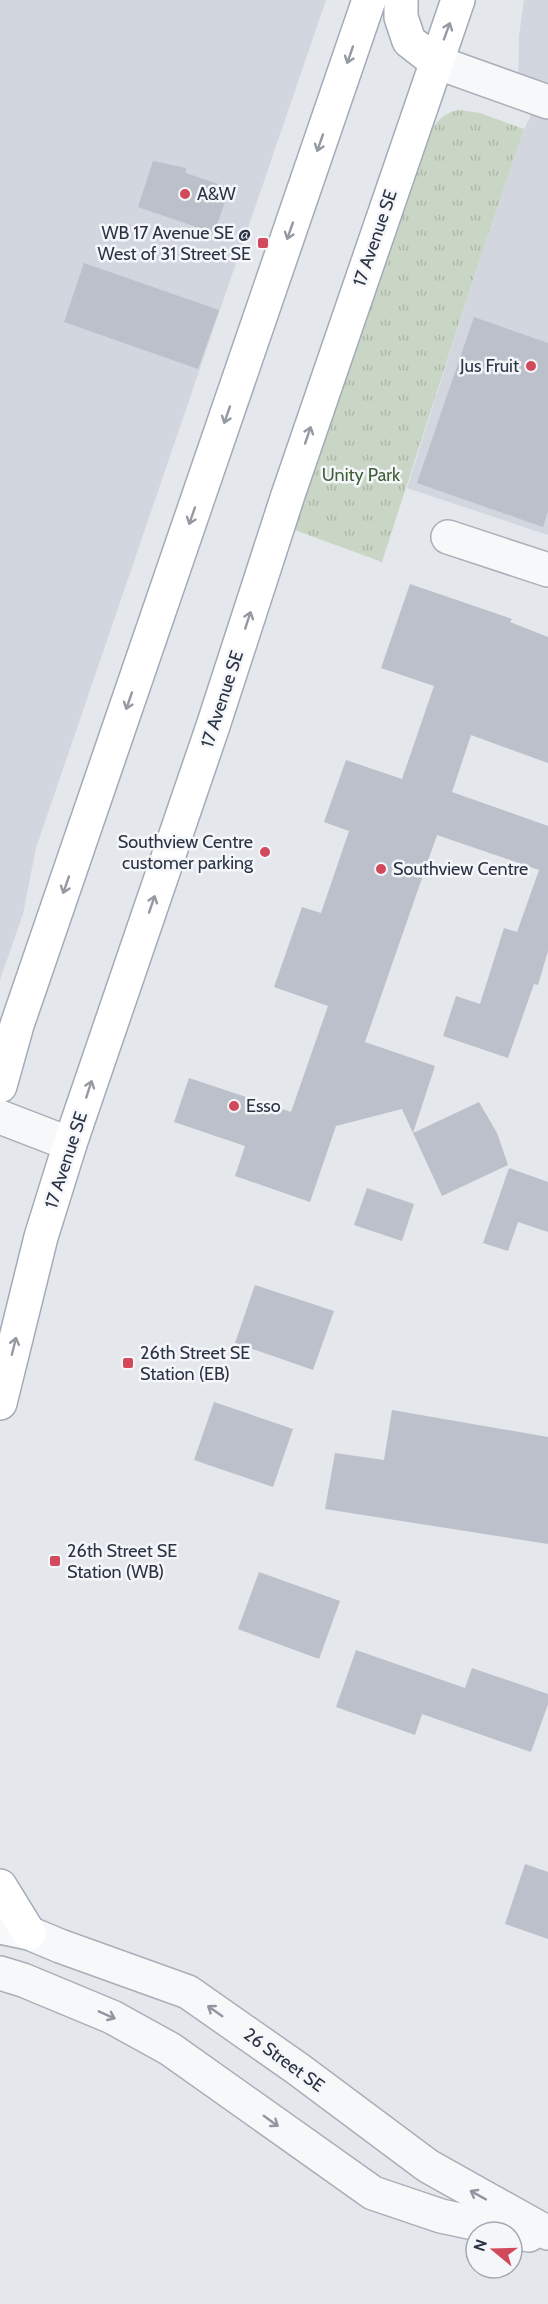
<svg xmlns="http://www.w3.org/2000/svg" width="548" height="2304" font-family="Cabin,sans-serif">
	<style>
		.built { fill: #d2d6de }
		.grass { fill: url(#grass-tufts) }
		.building { fill: #bbc0ca }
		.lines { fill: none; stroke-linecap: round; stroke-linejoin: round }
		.minor-casing { stroke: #a9aeb7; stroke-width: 36 }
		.major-casing { stroke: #a3abb8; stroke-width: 36 }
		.minor { stroke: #f7f8fa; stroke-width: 33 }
		.major { stroke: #fff; stroke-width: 33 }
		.oneway { stroke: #959aa2 }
		.oneway2 { stroke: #9196a0 }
		.poi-dot { fill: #d1495b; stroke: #f4f6f9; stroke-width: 2 }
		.labels { text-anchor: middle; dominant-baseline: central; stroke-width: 5; stroke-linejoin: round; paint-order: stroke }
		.poi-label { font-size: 18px; fill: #2b3445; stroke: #f4f6f9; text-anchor: start }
		.street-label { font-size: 18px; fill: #2b3445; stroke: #f4f6f9 }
		.park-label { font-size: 18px; fill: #3f6138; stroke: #f4f6f9 }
	</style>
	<defs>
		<pattern id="grass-tufts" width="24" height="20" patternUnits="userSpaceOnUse" patternTransform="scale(1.5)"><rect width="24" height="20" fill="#c9d6c5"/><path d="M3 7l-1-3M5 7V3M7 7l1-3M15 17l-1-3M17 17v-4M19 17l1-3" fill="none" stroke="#adb8ab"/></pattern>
	</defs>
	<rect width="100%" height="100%" fill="#e4e7ec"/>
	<g class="built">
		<polygon points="0,0 326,0 36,848 23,914 0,980"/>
		<polygon points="524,0 548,0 548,535 407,488 474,277 524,129 539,99 518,91 519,36"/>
	</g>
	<path class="grass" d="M460,110L480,113L524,129L474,277L382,562L292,529L421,150C431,131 437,113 460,110Z"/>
	<g class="building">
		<polygon points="153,161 186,168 186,173 230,188 214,233 138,207"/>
		<polygon points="84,263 219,310 198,369 64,322"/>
		<polygon points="474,317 548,343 548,511 543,527 417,483"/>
		<polygon points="410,584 512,619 510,622 548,637 548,763 471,735 452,792 548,826 548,951 538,985 534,984 508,1058 443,1036 456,996 480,1004 504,928 517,932 539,870 437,835 365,1042 435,1066 413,1133 402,1109 336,1126 310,1202 235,1176 245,1146 174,1122 189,1078 291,1112 328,1006 274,987 302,907 321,913 349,831 324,822 346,760 402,779 434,686 381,668"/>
		<polygon points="479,1102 497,1133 508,1165 442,1196 413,1133"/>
		<polygon points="509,1168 548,1182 548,1232 518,1222 508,1251 483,1243"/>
		<polygon points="367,1188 414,1204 402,1241 354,1225"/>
		<polygon points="255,1285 334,1311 313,1370 235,1343"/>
		<polygon points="214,1402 293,1429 273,1487 194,1460"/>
		<polygon points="392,1410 548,1437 548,1544 325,1509 335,1453 384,1460"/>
		<polygon points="259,1572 340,1601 319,1659 238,1629"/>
		<polygon points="356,1650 465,1688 472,1668 548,1694 548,1704 531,1752 422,1714 415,1735 336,1707"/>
		<polygon points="525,1864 548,1872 548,1939 505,1924"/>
	</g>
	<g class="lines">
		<g class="minor-casing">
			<g id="minor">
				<polyline points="436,62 548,102"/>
				<polyline points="448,537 548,570"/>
				<polyline points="0,1117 70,1144"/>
				<polyline points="0,1927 29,1933 60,1946 188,1992 298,2069 428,2166 548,2233"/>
				<polyline points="0,1973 23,1980 112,2017 170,2049 373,2193 441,2216 529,2235"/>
			</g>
		</g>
		<g class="major-casing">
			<g id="major">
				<polyline points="401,0 401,17 409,41 436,62"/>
				<polyline points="0,1086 17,1025 369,0"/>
				<polyline points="0,1403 41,1237 70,1144 213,726 288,495 458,0"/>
				<polyline points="0,1886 29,1933"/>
			</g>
		</g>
		<use href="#minor" class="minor"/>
		<use href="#major" class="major"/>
	</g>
	<defs><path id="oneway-shaft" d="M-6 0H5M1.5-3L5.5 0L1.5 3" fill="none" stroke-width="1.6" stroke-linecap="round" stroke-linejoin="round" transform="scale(1.5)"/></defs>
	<g class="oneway">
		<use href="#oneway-shaft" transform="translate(447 31) rotate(-70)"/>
		<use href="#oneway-shaft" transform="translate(350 55) rotate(109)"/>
		<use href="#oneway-shaft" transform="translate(320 143) rotate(109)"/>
		<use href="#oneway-shaft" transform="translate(290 231) rotate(109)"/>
		<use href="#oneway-shaft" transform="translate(227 415) rotate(109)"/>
		<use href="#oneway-shaft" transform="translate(308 435) rotate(-71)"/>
		<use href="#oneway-shaft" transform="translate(192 516) rotate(109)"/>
		<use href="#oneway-shaft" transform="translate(248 620) rotate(-72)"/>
		<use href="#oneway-shaft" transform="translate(129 701) rotate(109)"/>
		<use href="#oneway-shaft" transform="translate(66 885) rotate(109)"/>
		<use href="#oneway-shaft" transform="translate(152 904) rotate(-71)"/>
		<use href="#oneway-shaft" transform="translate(89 1089) rotate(-72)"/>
		<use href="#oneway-shaft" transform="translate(14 1346) rotate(-76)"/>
	</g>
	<g class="oneway2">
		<use href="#oneway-shaft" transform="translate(215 2011) rotate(-145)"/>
		<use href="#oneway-shaft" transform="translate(107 2015) rotate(24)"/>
		<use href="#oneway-shaft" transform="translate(271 2121) rotate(36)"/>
		<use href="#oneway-shaft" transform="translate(478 2195) rotate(-151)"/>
	</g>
	<g class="poi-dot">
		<circle cx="185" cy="194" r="6"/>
		<rect x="257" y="237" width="12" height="12" rx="3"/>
		<circle cx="531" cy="366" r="6"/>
		<circle cx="265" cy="852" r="6"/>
		<circle cx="381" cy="869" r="6"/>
		<circle cx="234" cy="1106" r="6"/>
		<rect x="122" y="1357" width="12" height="12" rx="3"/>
		<rect x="49" y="1555" width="12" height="12" rx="3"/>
	</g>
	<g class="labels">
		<g class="poi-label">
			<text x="197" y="194">A&amp;W</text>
			<text x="251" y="233" text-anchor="end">WB 17 Avenue SE @<tspan x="251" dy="21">West of 31 Street SE</tspan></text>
			<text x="519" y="366" text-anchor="end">Jus Fruit</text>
			<text x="253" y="842" text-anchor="end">Southview Centre<tspan x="253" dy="21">customer parking</tspan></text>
			<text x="393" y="869">Southview Centre</text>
			<text x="246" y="1106">Esso</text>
			<text x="140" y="1353">26th Street SE<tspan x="140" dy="21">Station (EB)</tspan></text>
			<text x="67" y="1551">26th Street SE<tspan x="67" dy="21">Station (WB)</tspan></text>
		</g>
		<g class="street-label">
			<text transform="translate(375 238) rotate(-71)">17 Avenue SE</text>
			<text transform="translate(222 699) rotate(-72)">17 Avenue SE</text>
			<text transform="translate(66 1160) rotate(-72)">17 Avenue SE</text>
			<text transform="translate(284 2060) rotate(36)">26 Street SE</text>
		</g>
		<g class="park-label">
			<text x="361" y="475">Unity Park</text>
		</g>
	</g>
	<g transform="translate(494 2250) rotate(289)"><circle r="28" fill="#f4f6f9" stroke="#a4a8b1" stroke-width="1.5"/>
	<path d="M0-4.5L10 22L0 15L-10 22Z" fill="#d1495b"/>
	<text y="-9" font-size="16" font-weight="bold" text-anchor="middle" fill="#2b3445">N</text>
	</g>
</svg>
